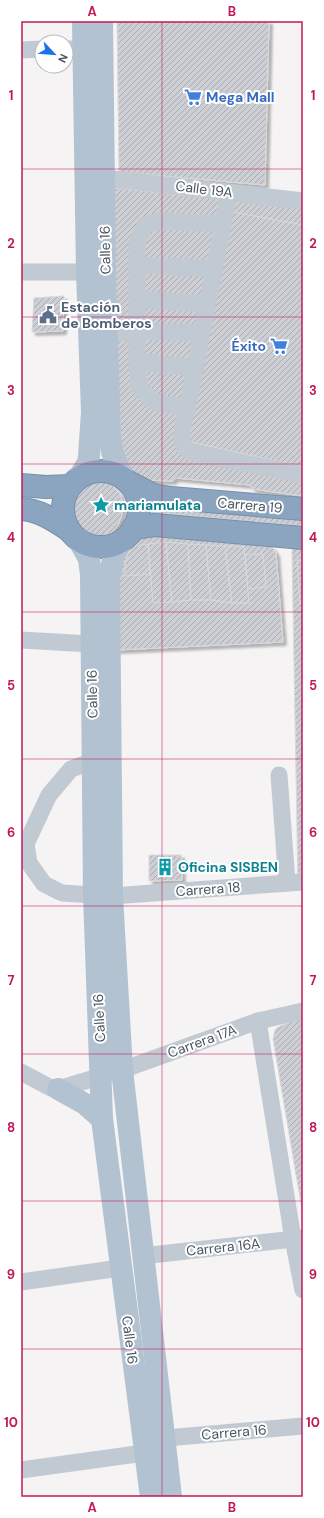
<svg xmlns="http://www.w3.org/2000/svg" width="324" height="1518" font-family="'DM Sans',sans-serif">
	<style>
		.building { fill: url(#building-hatch); stroke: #d7d9de; filter: url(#shadow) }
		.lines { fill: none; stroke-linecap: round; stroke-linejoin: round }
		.highway-casing { stroke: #7690ad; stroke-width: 24 }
		.minor { stroke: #c1cad2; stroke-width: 17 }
		.major { stroke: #b3c2d1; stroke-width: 22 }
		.highway { stroke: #8ba5c1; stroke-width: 22 }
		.grid { fill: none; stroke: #c2185b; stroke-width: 1; stroke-opacity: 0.55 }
		.labels { text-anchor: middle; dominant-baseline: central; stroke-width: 4; stroke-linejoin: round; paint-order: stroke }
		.shop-label { font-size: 14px; font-weight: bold; fill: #366cbe; stroke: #fff; text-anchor: start }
		.street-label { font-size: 14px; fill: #4a5661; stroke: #fff }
		.service-label { font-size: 14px; font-weight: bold; fill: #4e5e75; stroke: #fff; text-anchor: start }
		.culture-label { font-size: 14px; font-weight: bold; fill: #0d838f; stroke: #fff; text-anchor: start }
		.neatline { fill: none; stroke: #c2185b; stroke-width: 1.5 }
		.grid-label { font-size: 13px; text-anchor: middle; font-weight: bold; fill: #c2185b }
	</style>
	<defs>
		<pattern id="building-hatch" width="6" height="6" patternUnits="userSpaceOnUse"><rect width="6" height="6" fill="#cdcfd5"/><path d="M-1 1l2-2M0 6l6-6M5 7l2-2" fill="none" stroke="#a8abb0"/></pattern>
		<filter id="shadow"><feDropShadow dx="3.5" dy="3.5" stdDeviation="1" flood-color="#0004"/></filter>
	</defs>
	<rect width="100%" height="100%" fill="#f5f3f3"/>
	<g class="building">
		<polygon points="117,21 269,21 265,185 119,172"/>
		<polygon points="106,187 303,208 303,496 253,489 250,485 176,478 172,481 144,480 123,472"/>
		<polygon points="228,211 303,225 303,467 186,441"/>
		<polygon points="64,296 63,331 32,332 34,298"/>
		<polygon points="89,478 100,479 112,485 120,494 123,504 122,515 118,525 111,533 103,536 93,537 83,535 65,516 65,503 69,493"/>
		<polygon points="139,501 150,504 303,518 303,526 160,513 139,516"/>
		<polygon points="154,534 272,547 276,553 283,642 116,650 114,560 131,538"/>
		<polygon points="166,542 172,602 153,603 148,544"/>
		<polygon points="166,542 188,544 191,600 172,602"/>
		<polygon points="148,544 150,574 124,576 126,559 132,546"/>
		<polygon points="188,544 206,545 211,600 191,600"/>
		<polygon points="206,545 225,546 232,603 211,600"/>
		<polygon points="225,546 244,547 249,603 232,603"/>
		<polygon points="294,547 303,547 303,884 298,885 292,551"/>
		<polygon points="263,554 266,587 248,589 245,555"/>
		<polygon points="297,560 303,560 303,603 300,604"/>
		<polygon points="149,855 181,855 182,880 149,881"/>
		<polygon points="303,1017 303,1216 273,1039 275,1030 278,1027"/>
	</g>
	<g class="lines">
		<g class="highway-casing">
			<g id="highway">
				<circle cx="101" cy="509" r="38"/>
				<polyline points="128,482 153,495 171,498 303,509"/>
				<polyline points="21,485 46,487 70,486"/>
				<path d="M21,509C39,510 54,520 69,530"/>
				<polyline points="133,528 155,525 303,538"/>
			</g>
		</g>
		<g class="minor">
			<polyline points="66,49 94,49"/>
			<polyline points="21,50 42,49"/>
			<polyline points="104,178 303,201"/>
			<polyline points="223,224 229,192"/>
			<polyline points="137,265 214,269"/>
			<polyline points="21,272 87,272"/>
			<polyline points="137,299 207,304"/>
			<polyline points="107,334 137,331 202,333"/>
			<polyline points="137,361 195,368"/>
			<path d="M187,409L153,401L139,387L137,361V243L145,225L159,221L223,224C212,279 202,334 191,389C189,400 180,431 182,440C182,446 186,449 191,452L303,475"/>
			<polyline points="21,640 91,644"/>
			<polyline points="93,761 71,769 49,795 26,844 29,863 44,884 62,893 94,895"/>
			<polyline points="279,775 287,883"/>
			<polyline points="112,896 303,882"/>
			<polyline points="258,1021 293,1239 303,1290"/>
			<polyline points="21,1072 51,1088 58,1089 122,1070 258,1021 303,1011"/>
			<polyline points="142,1256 303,1238"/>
			<polyline points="21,1282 120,1268"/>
			<polyline points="166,1438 303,1426"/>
			<polyline points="21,1470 144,1453"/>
		</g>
		<g class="major">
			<polyline points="102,21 105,272 110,436 112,452 123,477"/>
			<polyline points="79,477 88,463 89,456 92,412 87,272 83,21"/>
			<polyline points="78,539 89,559 91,575 94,895 102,1119 151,1497"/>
			<polyline points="122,541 114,554 109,579 112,896 122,1070 171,1497"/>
			<polyline points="58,1089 85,1104 102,1119"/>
		</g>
		<use href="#highway" class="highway"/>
	</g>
	<path class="grid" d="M162,21V1497M21,169H303M21,317H303M21,464H303M21,612H303M21,759H303M21,906H303M21,1054H303M21,1201H303M21,1349H303"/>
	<defs>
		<g id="supermarket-bare" transform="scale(1.38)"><path d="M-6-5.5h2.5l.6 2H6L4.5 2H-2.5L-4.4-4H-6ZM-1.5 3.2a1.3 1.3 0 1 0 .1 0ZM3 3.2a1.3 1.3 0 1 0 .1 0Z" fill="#3f7fe0" stroke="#fff" stroke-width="2.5" paint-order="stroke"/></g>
		<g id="civic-bare" transform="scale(1.38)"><path d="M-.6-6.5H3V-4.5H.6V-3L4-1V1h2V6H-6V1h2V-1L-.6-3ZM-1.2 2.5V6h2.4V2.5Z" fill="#5c6f8a" stroke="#fff" stroke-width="2.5" paint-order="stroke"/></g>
		<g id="sight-bare" transform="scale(1.38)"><path d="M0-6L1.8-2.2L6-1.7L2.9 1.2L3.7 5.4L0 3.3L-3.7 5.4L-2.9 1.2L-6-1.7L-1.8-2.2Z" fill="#0f9aa8" stroke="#fff" stroke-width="2.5" paint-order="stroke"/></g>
		<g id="building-bare" transform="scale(1.38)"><path d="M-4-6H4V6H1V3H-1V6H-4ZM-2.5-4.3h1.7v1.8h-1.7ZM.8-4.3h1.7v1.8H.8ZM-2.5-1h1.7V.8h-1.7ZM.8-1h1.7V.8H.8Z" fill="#0f9aa8" stroke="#fff" stroke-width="2.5" paint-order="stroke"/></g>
	</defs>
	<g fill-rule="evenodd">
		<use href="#supermarket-bare" x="193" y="97"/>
		<use href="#civic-bare" x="48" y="315"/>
		<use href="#supermarket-bare" x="279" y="346"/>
		<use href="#sight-bare" x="101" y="505"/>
		<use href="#building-bare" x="165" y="867"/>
	</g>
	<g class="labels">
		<g class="shop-label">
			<text x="206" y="97">Mega Mall</text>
			<text x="266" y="346" text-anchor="end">Éxito</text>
		</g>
		<g class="street-label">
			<text transform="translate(204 189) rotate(7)">Calle 19A</text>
			<text transform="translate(105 250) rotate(-91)">Calle 16</text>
			<text transform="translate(250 505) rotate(5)">Carrera 19</text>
			<text transform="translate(92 694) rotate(-91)">Calle 16</text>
			<text transform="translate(208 889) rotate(-4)">Carrera 18</text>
			<text transform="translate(99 1018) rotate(-93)">Calle 16</text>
			<text transform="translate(202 1041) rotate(-20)">Carrera 17A</text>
			<text transform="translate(223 1247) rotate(-6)">Carrera 16A</text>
			<text transform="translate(130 1340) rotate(83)">Calle 16</text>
			<text transform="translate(234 1432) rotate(-5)">Carrera 16</text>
		</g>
		<g class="service-label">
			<text x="61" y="307">Estación<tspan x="61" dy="16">de Bomberos</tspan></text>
		</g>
		<g class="culture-label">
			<text x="114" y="505">mariamulata</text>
			<text x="178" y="867">Oficina SISBEN</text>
		</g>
	</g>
	<rect width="324" height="1518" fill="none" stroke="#ffffff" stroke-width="44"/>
	<g transform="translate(54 54) rotate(116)"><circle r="19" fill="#ffffff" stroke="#b7bbc0"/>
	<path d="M0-3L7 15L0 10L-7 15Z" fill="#1a73e8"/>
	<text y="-6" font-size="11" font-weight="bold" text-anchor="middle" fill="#4a5661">N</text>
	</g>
	<rect x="22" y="22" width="280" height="1474" class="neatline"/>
	<g class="grid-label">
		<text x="92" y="16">A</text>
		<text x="232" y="16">B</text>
		<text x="11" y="100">1</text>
		<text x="313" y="100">1</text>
		<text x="11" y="248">2</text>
		<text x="313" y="248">2</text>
		<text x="11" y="395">3</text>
		<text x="313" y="395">3</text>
		<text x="11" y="542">4</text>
		<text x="313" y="542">4</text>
		<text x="11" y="690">5</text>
		<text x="313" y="690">5</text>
		<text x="11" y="837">6</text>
		<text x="313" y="837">6</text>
		<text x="11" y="985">7</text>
		<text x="313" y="985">7</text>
		<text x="11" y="1132">8</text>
		<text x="313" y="1132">8</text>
		<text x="11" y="1279">9</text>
		<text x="313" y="1279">9</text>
		<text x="11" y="1427">10</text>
		<text x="313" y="1427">10</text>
		<text x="92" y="1512">A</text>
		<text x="232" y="1512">B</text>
	</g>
</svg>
